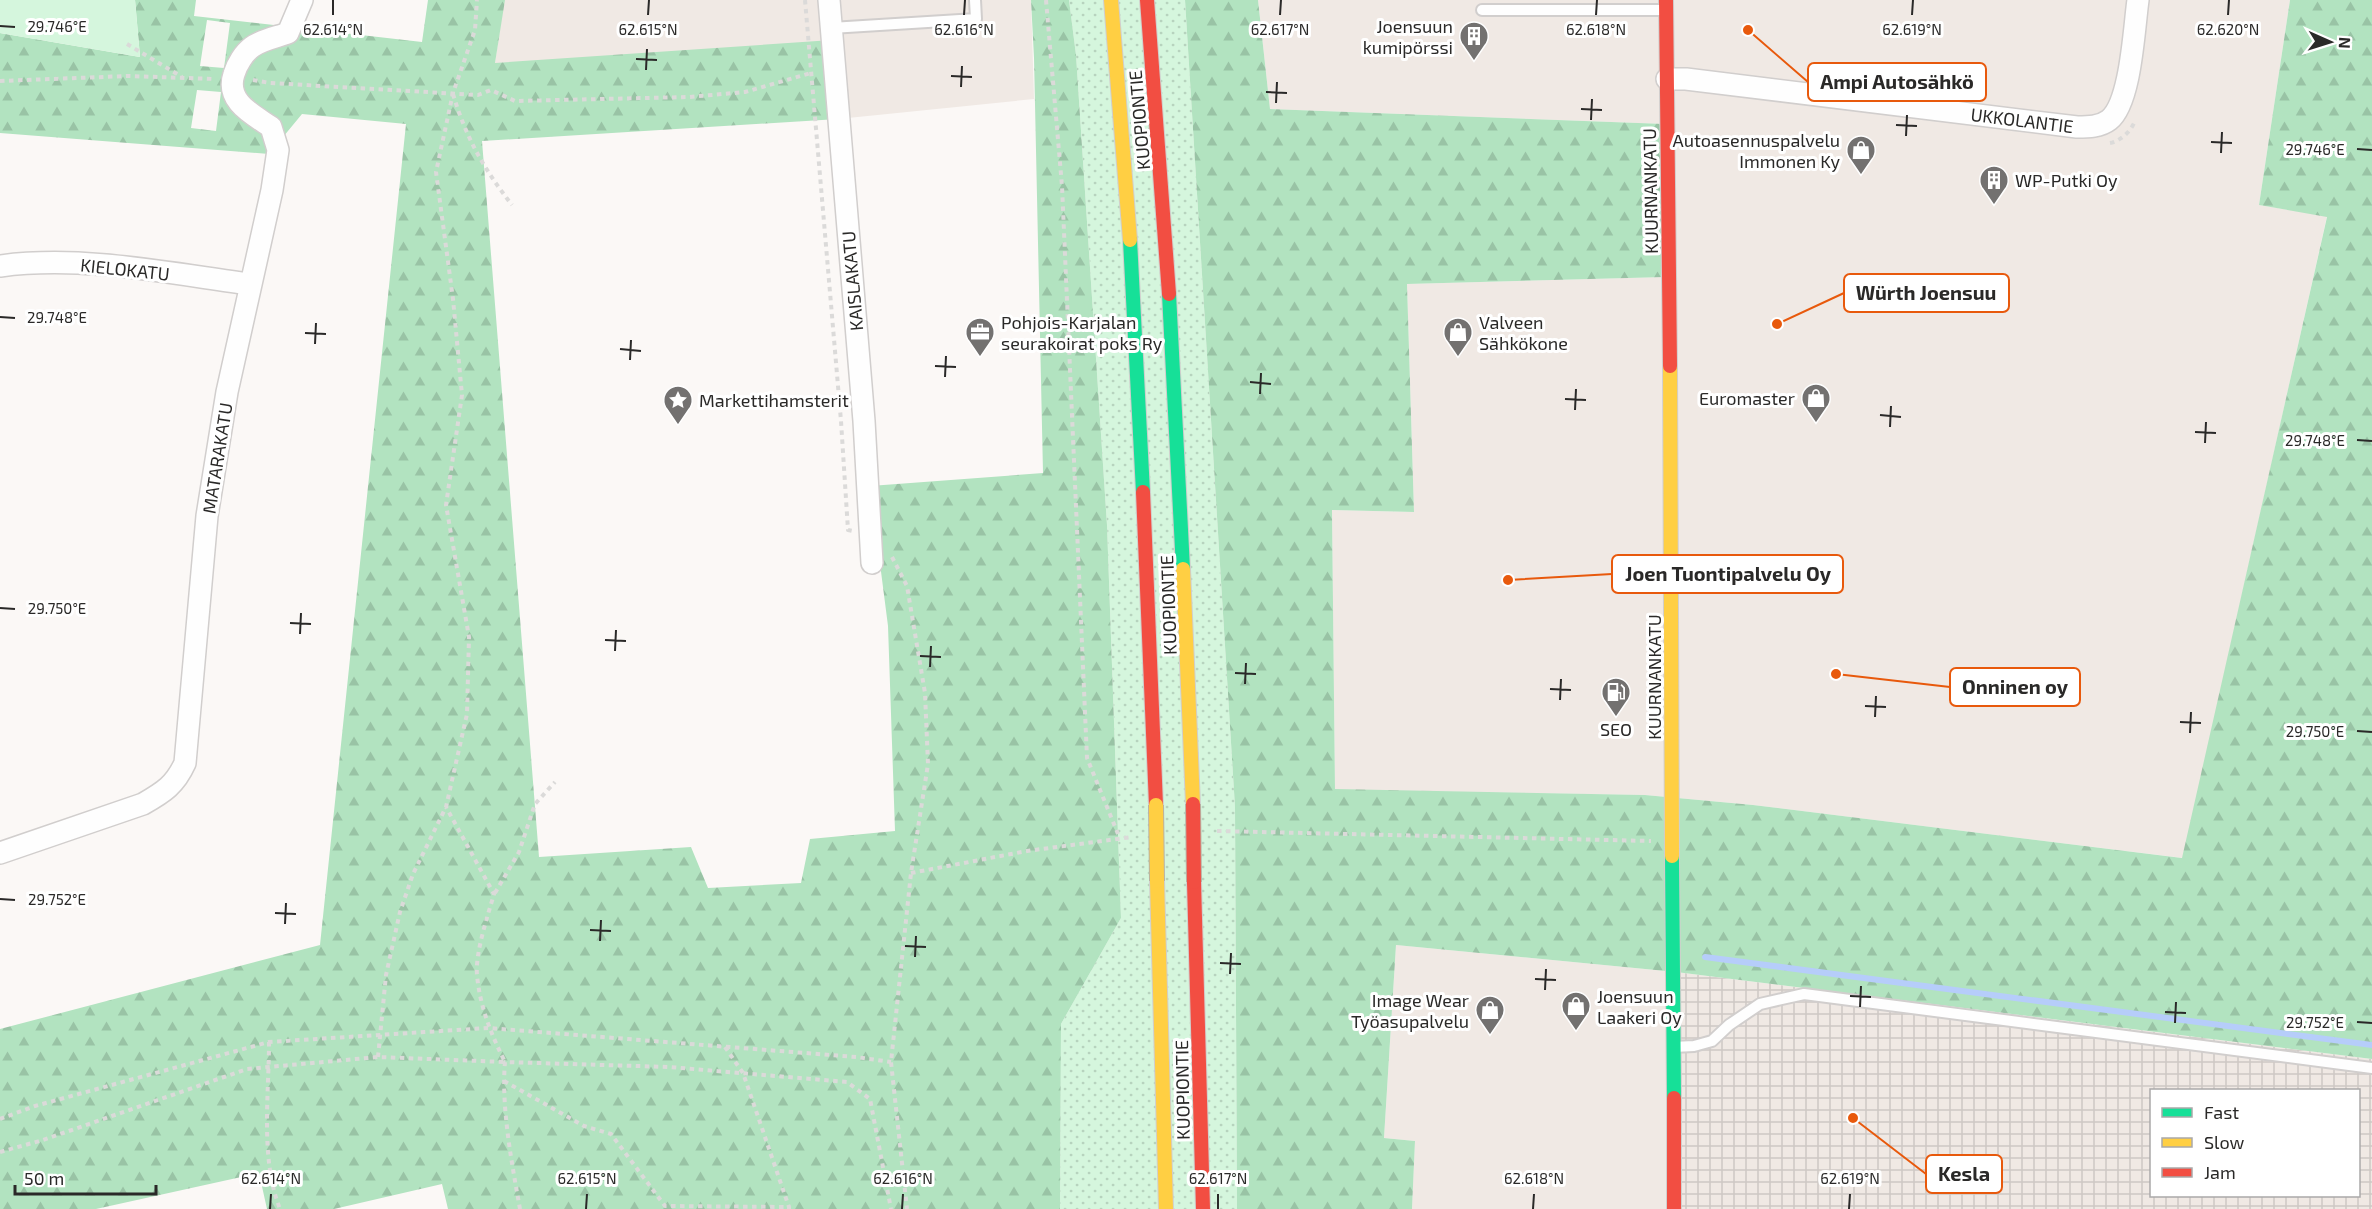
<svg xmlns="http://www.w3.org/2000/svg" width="2372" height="1209" font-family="'Exo 2',sans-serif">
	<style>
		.built { fill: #f0e9e4 }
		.industrial { fill: url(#industrial-grid); fill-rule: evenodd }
		.grass { fill: url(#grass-dots) }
		.forest { fill: url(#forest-firs); fill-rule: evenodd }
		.garden { fill: #d5f6dd }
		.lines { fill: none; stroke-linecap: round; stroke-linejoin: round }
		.stream { stroke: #b6cdfa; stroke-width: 6 }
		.lane-casing { stroke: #d1cecd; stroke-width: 14 }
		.street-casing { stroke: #d1cecd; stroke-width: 24 }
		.fast-casing { stroke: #d1cecd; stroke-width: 16 }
		.slow-casing { stroke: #d1cecd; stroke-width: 16 }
		.jam-casing { stroke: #d1cecd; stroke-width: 16 }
		.path { stroke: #dbdad9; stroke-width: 4; stroke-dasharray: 4.5 4.5; stroke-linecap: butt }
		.lane { stroke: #fefefe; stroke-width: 10 }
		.street { stroke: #fefefe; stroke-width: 21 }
		.fast { stroke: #16e098; stroke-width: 14 }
		.slow { stroke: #ffcf43; stroke-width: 14 }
		.jam { stroke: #f24e42; stroke-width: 14 }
		.slow-bridge-casing { stroke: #bab1a3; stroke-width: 16; stroke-linecap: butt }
		.jam-bridge-casing { stroke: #bab1a3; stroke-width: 16; stroke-linecap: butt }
		.slow-bridge { stroke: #ffcf43; stroke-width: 14 }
		.jam-bridge { stroke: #f24e42; stroke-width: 14 }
		.ticks { fill: none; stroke: #2a2928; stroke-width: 2 }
		.labels { text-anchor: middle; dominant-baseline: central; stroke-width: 6; stroke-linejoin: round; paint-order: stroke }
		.poi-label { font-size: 18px; fill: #2a2928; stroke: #fff; text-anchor: start }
		.street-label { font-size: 18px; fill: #2a2928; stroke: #fff }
		.ticks-label { font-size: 15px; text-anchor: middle; fill: #2a2928; stroke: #fff; stroke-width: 6; stroke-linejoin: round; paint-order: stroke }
		.leader { fill: none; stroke: #e8590c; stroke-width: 2 }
		.callout-dot { fill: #e8590c; stroke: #fff; stroke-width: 2 }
		.callout { fill: #fff; stroke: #e8590c; stroke-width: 2 }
		.callout-label { font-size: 20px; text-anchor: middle; font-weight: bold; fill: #2a2928 }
	</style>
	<defs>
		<pattern id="industrial-grid" width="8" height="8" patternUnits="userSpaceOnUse" patternTransform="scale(1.5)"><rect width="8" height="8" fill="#f0e9e4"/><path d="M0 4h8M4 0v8" fill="none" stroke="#cec8c4"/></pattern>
		<pattern id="grass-dots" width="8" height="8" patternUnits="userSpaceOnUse" patternTransform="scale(1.5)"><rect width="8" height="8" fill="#d5f6dd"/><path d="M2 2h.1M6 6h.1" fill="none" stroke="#b7d3be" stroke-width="1.8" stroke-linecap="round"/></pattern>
		<pattern id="forest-firs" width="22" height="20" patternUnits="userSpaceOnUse" patternTransform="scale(1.5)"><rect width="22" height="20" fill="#b2e3c0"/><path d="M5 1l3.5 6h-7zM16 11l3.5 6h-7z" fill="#99c3a5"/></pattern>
	</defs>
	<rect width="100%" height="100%" fill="#fbf8f6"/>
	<g class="built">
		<polygon points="504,0 1031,0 1034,99 838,119 495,63"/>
		<polygon points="1258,0 2290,0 2259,205 2327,216 2183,858 1753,805 1645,795 1335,790 1332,510 1414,512 1407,284 1666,277 1664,124 1270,109"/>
		<polygon points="1396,945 1676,972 1670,1209 1412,1209 1415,1141 1384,1138"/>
	</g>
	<path class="industrial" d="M1676,972L2372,1059V1209H1670ZM2152,1090H2358V1196H2152Z"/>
	<polygon class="grass" points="1069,0 1185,0 1235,807 1237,1209 1060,1209 1061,1024 1121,918 1107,525 1076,55"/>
	<g class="forest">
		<path d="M135,0H196L194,16L422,42L428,0H505L495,63L832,40L838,119L482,141L539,857L691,847L708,888L801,883L810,839L895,831L888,626L870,486L1043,473L1034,58L1031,0H1069L1076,55L1107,525L1121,918L1061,1024L1060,1209H448L442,1184L334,1209H267L259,1173L96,1209H0V1029L320,945L406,124L302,114L269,154L0,133V33L140,57ZM207,20L230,23L224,68L200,66ZM197,90L221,92L216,131L191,128Z"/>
		<polygon points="1185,0 1258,0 1270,109 1665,124 1666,277 1407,284 1414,512 1332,510 1335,789 1645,795 1753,805 2182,858 2327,217 2259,205 2290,0 2372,0 2372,1059 1676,972 1396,945 1384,1138 1415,1141 1412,1209 1237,1209 1235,807"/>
	</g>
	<polygon class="garden" points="0,0 135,0 140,57 0,33"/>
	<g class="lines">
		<polyline class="stream" points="1705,957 2372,1045"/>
		<g class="lane-casing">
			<g id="lane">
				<polyline points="1482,10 1665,10"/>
				<polyline points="831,28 976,19 975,0"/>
				<polyline points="1673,1047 1694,1046 1712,1041 1729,1025 1760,1004 1804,994 2372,1068"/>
			</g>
		</g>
		<g class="street-casing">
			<g id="street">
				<polyline points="829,0 864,421 872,563"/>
				<path d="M1667,79H1686L2077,127C2088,127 2100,127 2109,120C2131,103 2134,28 2138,0"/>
				<path d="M0,266C82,255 168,273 249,284"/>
				<path d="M0,853L143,804C164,792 175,785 185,763L207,516L227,392L272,190L278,150L271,127C252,114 225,101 234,74C237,64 244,53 252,47C261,40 277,37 288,33L302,0"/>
			</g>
		</g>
		<g class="fast-casing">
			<g id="fast">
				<polyline points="1130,240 1143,492"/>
				<polyline points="1169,294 1183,569"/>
				<polyline points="1672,856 1674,1098"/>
			</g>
		</g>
		<g class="slow-casing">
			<g id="slow">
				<polyline points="1111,0 1130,240"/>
				<polyline points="1670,366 1672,856"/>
				<polyline points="1183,569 1193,804"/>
				<polyline points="1157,881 1166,1209"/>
			</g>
		</g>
		<g class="jam-casing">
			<g id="jam">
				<polyline points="1147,0 1169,294"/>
				<polyline points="1666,0 1670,366"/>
				<polyline points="1143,492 1156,805"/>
				<polyline points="1194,882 1203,1209"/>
				<polyline points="1674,1098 1674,1209"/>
			</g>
		</g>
		<g class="path">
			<polyline points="805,0 841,421 848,530 853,531"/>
			<polyline points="1046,0 1062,186 1087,758 1118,834"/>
			<polyline points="127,44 182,77"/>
			<polyline points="253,80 270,83 478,95 491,90 515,101 689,97 745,92 811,73"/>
			<polyline points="0,81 128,76 215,79"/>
			<path d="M453,94C466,138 484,169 512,205"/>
			<path d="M2110,143C2121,141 2131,131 2135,121"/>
			<polyline points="892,557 907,586 925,693 928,764 911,873 891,1062 907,1209"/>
			<polyline points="1217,831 1651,841"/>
			<polyline points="911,873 1027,851 1132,837"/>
			<polyline points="495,893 519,852 535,804 555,782"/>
			<path d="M269,1042C269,1095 260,1159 280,1209"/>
			<polyline points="725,1047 743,1073 789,1207"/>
			<polyline points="378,1057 386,975 400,912 413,874 446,807 467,714 469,637 446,505 462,395 453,299 436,172 453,93 475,30 477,0"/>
			<polyline points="504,1081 584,1126 611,1134 665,1206 789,1207 789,1209"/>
			<polyline points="0,1119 35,1106 269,1042 488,1028 856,1057 891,1062"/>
			<path d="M0,1152L43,1140L247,1069L378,1057L505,1062C491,1034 480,1007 477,975C475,953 488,915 494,894L446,807"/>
			<path d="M520,1209C512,1164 501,1108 505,1062L669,1067L847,1082L870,1099L891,1209"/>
		</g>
		<use href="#lane" class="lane"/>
		<use href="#street" class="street"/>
		<use href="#fast" class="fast"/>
		<use href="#slow" class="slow"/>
		<use href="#jam" class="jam"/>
		<g class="slow-bridge-casing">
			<polyline id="slow-bridge" points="1156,805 1157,881"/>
		</g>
		<g class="jam-bridge-casing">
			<polyline id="jam-bridge" points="1193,804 1194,882"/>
		</g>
		<use href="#slow-bridge" class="slow-bridge"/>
		<use href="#jam-bridge" class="jam-bridge"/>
	</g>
	<path class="ticks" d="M333,15V0M648,15L649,0M964,15L965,0M1280,15L1281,0M1596,15L1597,0M1912,15L1913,0M2228,15L2229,0M0,26L15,27M636,59L657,60M646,70L647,49M951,76L972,77M961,87L962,66M1266,92L1287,93M1276,103L1277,82M1581,109L1602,110M1591,120L1592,99M1896,125L1917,126M1906,136L1907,115M2211,142L2232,143M2357,149L2372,150M2221,153L2222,132M0,317L15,318M305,333L326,334M315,344L316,323M620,349L641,351M630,360L631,340M935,366L956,367M945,377L946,356M1250,382L1271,384M1260,394L1261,373M1565,399L1586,400M1575,410L1576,389M1880,415L1901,417M1890,427L1891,406M2195,432L2216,433M2357,440L2372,441M2205,443L2206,422M0,608L15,609M290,623L311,624M300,634L301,613M605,640L626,641M615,651L616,630M920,656L941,657M930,667L931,646M1235,673L1256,674M1245,684L1246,663M1550,689L1571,690M1560,700L1561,679M1865,706L1886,707M1875,717L1876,696M2180,722L2201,723M2357,731L2372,732M2190,733L2191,712M0,899L15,900M275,913L296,914M285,924L286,903M590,930L611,931M600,941L601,920M905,946L926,947M915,957L916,936M1220,963L1241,964M1230,974L1231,953M1535,979L1556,980M1545,990L1546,969M1850,996L1871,997M1860,1007L1861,986M2165,1012L2186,1013M2357,1022L2372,1023M2175,1023L2176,1002M270,1209L271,1194M586,1209L587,1194M902,1209L903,1194M1218,1209V1194M1533,1209L1534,1194M1849,1209L1850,1194"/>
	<defs>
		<g id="building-pin" transform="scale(1.5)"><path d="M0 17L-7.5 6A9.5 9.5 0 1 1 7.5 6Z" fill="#737170" stroke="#fff"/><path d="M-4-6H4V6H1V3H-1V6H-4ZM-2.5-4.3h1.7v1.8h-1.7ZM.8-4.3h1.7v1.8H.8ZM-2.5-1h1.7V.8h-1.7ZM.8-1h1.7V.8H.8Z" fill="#fff"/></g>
		<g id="shop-pin" transform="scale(1.5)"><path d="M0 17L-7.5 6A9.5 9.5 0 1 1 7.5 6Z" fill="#737170" stroke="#fff"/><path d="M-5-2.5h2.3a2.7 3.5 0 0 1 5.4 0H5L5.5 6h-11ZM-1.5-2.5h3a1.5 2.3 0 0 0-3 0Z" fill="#fff"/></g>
		<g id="office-pin" transform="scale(1.5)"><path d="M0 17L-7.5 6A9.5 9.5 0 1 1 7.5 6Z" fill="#737170" stroke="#fff"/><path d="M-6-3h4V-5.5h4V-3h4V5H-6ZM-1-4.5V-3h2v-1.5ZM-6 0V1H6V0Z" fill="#fff"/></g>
		<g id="sight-pin" transform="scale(1.5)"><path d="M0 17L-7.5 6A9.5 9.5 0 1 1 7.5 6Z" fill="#737170" stroke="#fff"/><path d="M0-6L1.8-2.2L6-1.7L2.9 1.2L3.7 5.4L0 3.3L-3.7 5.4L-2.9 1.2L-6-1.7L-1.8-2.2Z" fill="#fff"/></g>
		<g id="fuel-pin" transform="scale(1.5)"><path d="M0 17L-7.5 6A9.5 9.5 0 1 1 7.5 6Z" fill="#737170" stroke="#fff"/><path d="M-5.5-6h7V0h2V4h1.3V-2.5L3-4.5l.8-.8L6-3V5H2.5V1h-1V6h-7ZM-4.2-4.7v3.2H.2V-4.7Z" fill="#fff"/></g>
	</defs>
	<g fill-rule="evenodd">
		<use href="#building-pin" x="1474" y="36"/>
		<use href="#shop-pin" x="1861" y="150"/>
		<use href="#building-pin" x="1994" y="180"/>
		<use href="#office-pin" x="980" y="332"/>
		<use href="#shop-pin" x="1458" y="332"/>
		<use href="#shop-pin" x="1816" y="398"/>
		<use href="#sight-pin" x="678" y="400"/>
		<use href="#fuel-pin" x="1616" y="692"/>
		<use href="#shop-pin" x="1576" y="1006"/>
		<use href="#shop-pin" x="1490" y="1010"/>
	</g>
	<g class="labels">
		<g class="poi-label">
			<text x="1453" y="26" text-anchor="end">Joensuun<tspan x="1453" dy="21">kumipörssi</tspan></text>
			<text x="1840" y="140" text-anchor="end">Autoasennuspalvelu<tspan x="1840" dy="21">Immonen Ky</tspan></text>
			<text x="2015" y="180">WP-Putki Oy</text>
			<text x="1001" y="322">Pohjois-Karjalan<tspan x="1001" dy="21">seurakoirat poks Ry</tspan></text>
			<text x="1479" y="322">Valveen<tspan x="1479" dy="21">Sähkökone</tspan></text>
			<text x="1795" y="398" text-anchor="end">Euromaster</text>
			<text x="699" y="400">Markettihamsterit</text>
			<text x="1616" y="729" text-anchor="middle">SEO</text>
			<text x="1597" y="996">Joensuun<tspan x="1597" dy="21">Laakeri Oy</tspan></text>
			<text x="1469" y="1000" text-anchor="end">Image Wear<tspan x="1469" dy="21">Työasupalvelu</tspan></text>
		</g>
		<g class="street-label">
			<text transform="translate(1139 120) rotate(-95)">KUOPIONTIE</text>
			<text transform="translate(2022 120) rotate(7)">UKKOLANTIE</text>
			<text transform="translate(1650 191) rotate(-91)">KUURNANKATU</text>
			<text transform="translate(125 269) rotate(6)">KIELOKATU</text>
			<text transform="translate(852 281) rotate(-95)">KAISLAKATU</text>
			<text transform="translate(217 458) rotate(-81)">MATARAKATU</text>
			<text transform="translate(1168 605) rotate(-92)">KUOPIONTIE</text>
			<text transform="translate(1654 677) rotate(-90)">KUURNANKATU</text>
			<text transform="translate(1182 1090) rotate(-91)">KUOPIONTIE</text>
		</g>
	</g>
	<g class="ticks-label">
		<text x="57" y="32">29.746°E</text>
		<text x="333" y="35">62.614°N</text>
		<text x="648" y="35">62.615°N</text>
		<text x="964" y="35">62.616°N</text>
		<text x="1280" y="35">62.617°N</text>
		<text x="1596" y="35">62.618°N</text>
		<text x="1912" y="35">62.619°N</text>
		<text x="2228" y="35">62.620°N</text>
		<text x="2315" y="155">29.746°E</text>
		<text x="57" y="323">29.748°E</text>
		<text x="2315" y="446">29.748°E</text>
		<text x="57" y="614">29.750°E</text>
		<text x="2315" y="737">29.750°E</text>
		<text x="57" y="905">29.752°E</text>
		<text x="2315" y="1028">29.752°E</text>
		<text x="271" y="1184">62.614°N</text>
		<text x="587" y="1184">62.615°N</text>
		<text x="903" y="1184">62.616°N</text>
		<text x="1218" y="1184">62.617°N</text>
		<text x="1534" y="1184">62.618°N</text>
		<text x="1850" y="1184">62.619°N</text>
	</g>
	<path class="leader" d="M1748 30L1808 82M1777 324L1844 293M1508 580L1612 574M1836 674L1950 687M1853 1118L1926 1174"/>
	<g class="callout-dot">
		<circle cx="1748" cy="30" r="6"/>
		<circle cx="1777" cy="324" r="6"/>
		<circle cx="1508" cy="580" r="6"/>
		<circle cx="1836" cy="674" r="6"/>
		<circle cx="1853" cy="1118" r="6"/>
	</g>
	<g class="callout">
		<rect x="1808" y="63" width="178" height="38" rx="6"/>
		<rect x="1844" y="274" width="165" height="38" rx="6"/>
		<rect x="1612" y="555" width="231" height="38" rx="6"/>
		<rect x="1950" y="668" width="130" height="38" rx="6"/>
		<rect x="1926" y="1155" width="76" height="38" rx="6"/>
	</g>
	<g class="callout-label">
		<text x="1897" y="89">Ampi Autosähkö</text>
		<text x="1926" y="300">Würth Joensuu</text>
		<text x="1728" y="581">Joen Tuontipalvelu Oy</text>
		<text x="2015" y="694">Onninen oy</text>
		<text x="1964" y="1181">Kesla</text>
	</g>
	<rect x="2150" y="1089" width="210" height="108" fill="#ffffff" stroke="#aaa9a9" stroke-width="1.5"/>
	<rect x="2162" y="1108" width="30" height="9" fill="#16e098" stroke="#aaa9a9" stroke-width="1.5"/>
	<text x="2204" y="1119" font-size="18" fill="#2a2928">Fast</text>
	<rect x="2162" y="1138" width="30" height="9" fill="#ffcf43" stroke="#aaa9a9" stroke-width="1.5"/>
	<text x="2204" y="1149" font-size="18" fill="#2a2928">Slow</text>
	<rect x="2162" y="1168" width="30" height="9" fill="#f24e42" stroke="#aaa9a9" stroke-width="1.5"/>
	<text x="2204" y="1179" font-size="18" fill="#2a2928">Jam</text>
	<g transform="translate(2330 42) rotate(93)" stroke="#ffffff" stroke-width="4.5" paint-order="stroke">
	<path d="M0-4.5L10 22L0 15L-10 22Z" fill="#2a2928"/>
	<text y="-9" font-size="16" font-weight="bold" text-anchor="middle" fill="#2a2928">N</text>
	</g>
	<path d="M15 1185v9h141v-9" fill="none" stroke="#2a2928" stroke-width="3"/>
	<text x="24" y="1185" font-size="18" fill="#2a2928" stroke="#ffffff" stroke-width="4.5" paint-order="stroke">50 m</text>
</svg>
